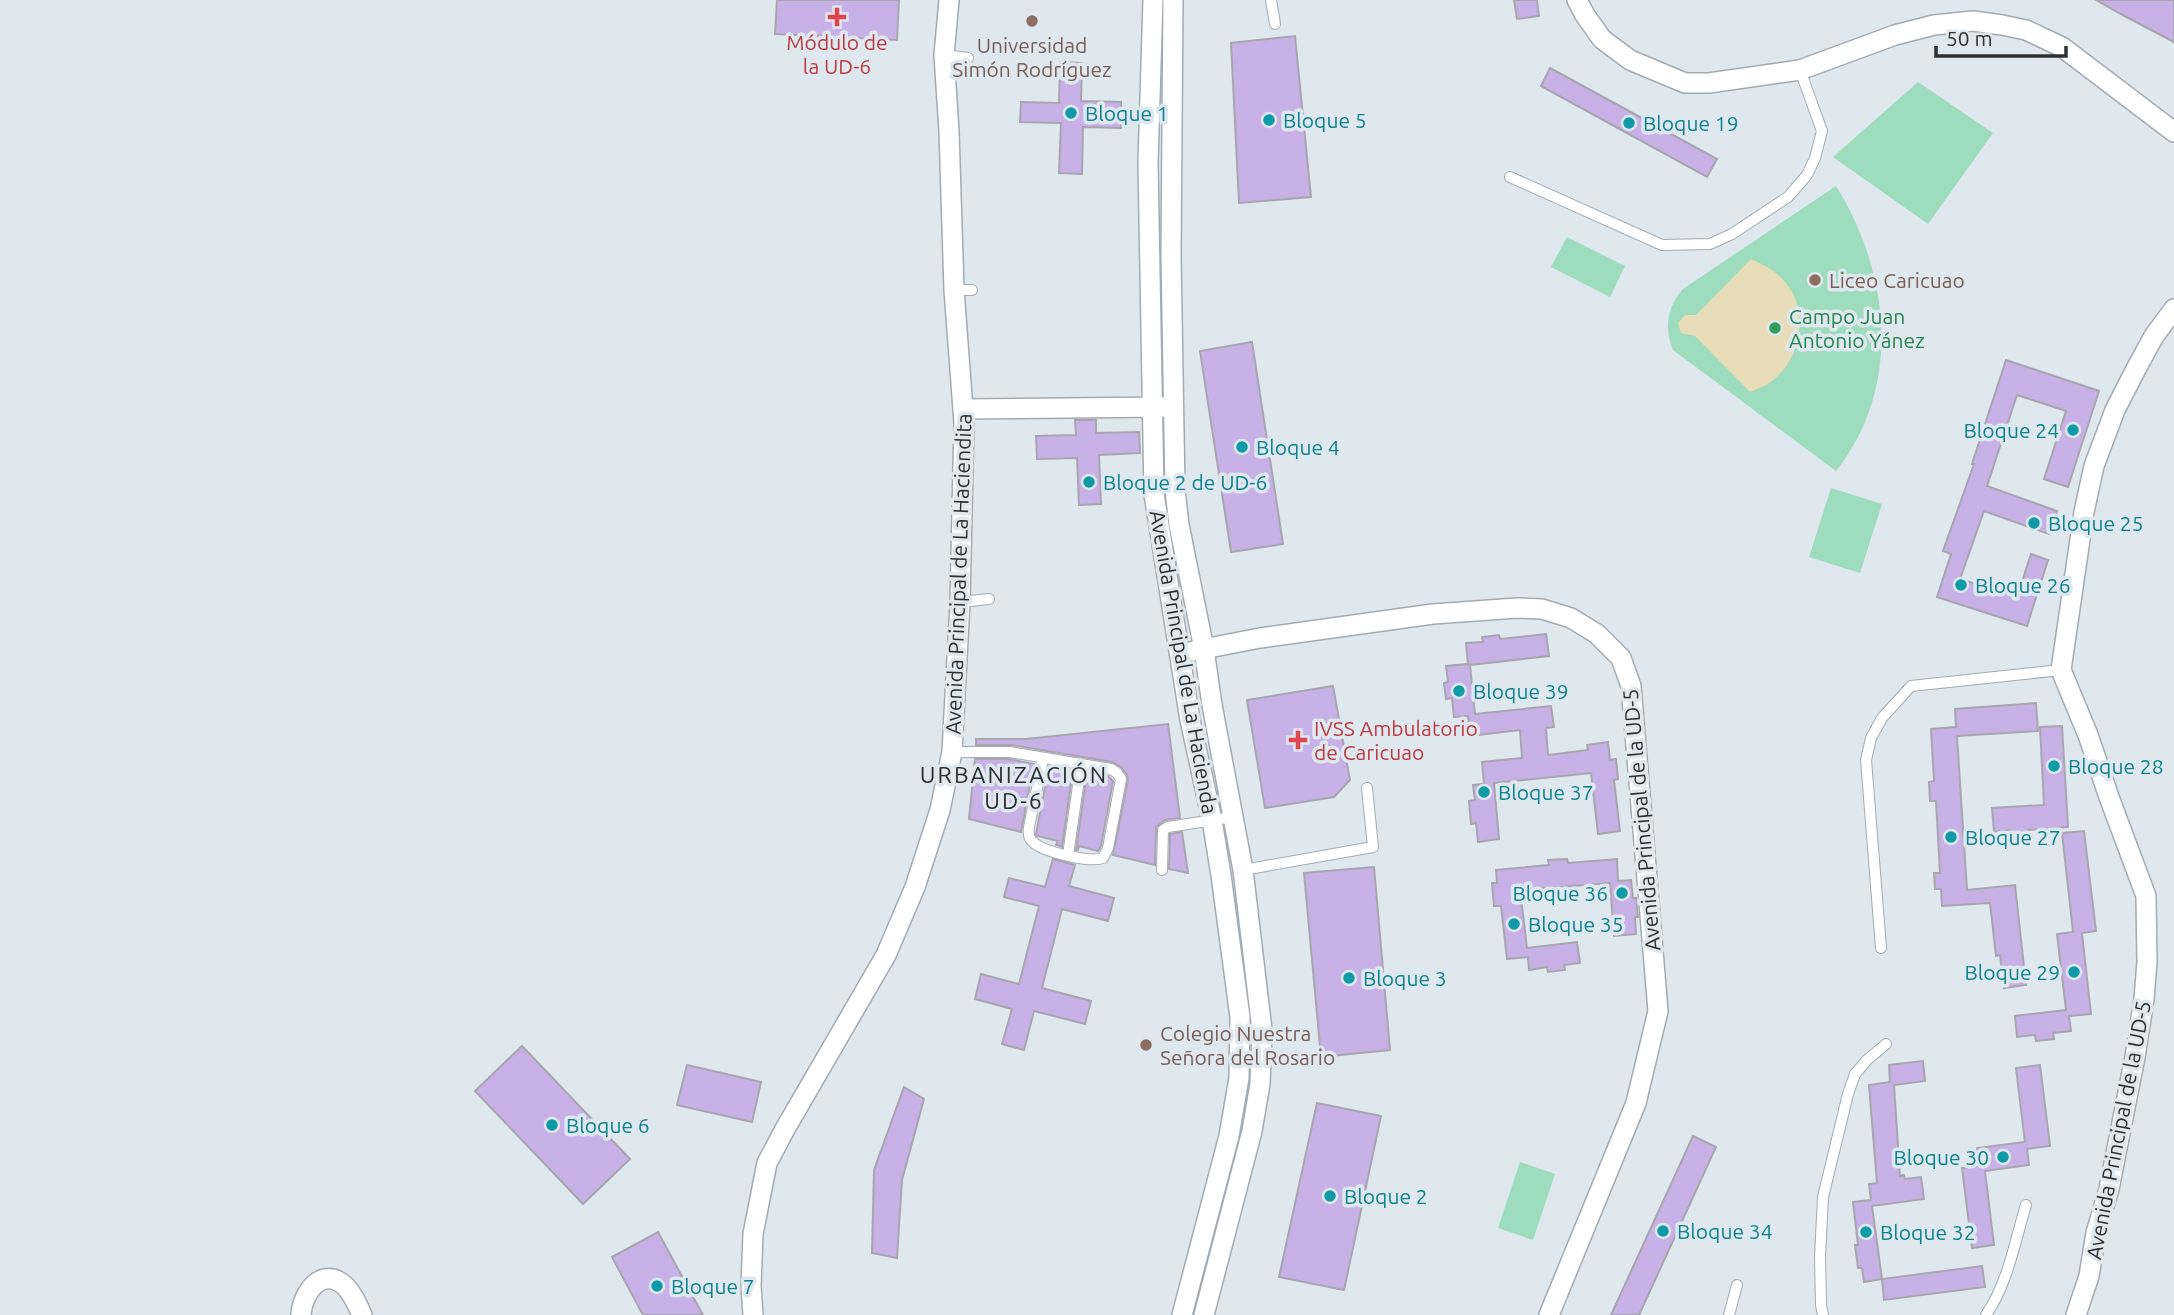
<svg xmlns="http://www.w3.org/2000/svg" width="2174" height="1315" font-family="Ubuntu,sans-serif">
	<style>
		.green { fill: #9ddcbd }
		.sand { fill: #e7ddb8 }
		.building { fill: #c8b1e7; stroke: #a8a5ae; stroke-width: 2 }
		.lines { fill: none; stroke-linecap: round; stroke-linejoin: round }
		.lane-casing { stroke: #a3aab1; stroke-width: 12 }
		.street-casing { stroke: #a3aab1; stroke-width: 22 }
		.lane { stroke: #fff; stroke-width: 10 }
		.street { stroke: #fff; stroke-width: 19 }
		.health-dot { fill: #e0444e; stroke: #e0e8ef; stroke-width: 2.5 }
		.education-dot { fill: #8d6e63; stroke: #e0e8ef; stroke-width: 2.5 }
		.culture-dot { fill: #0f9aa8; stroke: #e0e8ef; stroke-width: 2.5 }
		.leisure-dot { fill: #2e9e5b; stroke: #e0e8ef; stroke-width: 2.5 }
		.labels { text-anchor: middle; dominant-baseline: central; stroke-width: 7; stroke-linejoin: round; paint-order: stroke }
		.health-label { font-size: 21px; fill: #be3a42; stroke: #e0e8ef }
		.education-label { font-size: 21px; fill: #785e54; stroke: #e0e8ef; text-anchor: start }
		.culture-label { font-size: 21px; fill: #0d838f; stroke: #e0e8ef; text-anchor: start }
		.leisure-label { font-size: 21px; fill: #27864d; stroke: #e0e8ef; text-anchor: start }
		.street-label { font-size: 21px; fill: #2d3033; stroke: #e0e8ef }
		.neighbourhood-label { font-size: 23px; letter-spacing: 2px; fill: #292f34; stroke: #e0e8ef }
	</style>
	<rect width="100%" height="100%" fill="#e0e8ef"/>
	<g class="green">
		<polygon points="1918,82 1993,133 1928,224 1833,157"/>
		<path d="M1836,186C1890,273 1903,386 1836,471L1673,350C1664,328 1667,307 1683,289Z"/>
		<polygon points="1567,237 1625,266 1610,297 1551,267"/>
		<polygon points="1831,488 1882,504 1860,573 1809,557"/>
		<polygon points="1520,1162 1555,1174 1533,1240 1498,1228"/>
	</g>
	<path class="sand" d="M1751,259C1767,266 1783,275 1792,292C1808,322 1798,364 1769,383C1764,387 1756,389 1750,392L1695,336L1681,333L1678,323L1685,315H1696Z"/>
	<g class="building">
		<polygon points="777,0 899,0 897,40 775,34"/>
		<polygon points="1514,0 1537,0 1539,16 1517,19"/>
		<polygon points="2096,0 2174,0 2174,42 2119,13"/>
		<polygon points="1295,36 1311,197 1239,203 1231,43"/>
		<polygon points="1060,62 1082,63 1081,101 1121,102 1121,128 1083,127 1082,174 1059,173 1061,123 1020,122 1021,102 1059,103"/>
		<polygon points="1550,68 1717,159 1707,177 1541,86"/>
		<polygon points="1252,342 1283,544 1231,552 1200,351"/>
		<polygon points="2006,360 2099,391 2068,487 2044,479 2066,411 2017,395 1987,486 2057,511 2049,534 1984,511 1960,579 2017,597 2031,554 2048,560 2027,626 1937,597 1951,554 1943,551 1974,464 1972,464"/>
		<polygon points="1075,420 1096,420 1096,433 1139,432 1140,453 1099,455 1101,504 1079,505 1077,458 1037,459 1036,436 1076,435"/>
		<polygon points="1546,634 1549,656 1470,665 1475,714 1551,706 1554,727 1546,728 1548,755 1588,750 1587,745 1608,742 1610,760 1616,759 1618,779 1614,780 1620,831 1598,834 1591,773 1494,783 1499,839 1478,842 1476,823 1471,824 1469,801 1475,800 1473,785 1484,784 1482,762 1522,758 1520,730 1470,736 1468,716 1454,717 1452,698 1446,699 1444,683 1448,682 1446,666 1468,664 1466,643 1483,642 1482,637 1499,635 1500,639"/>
		<polygon points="1333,686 1350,780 1334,797 1265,808 1247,700"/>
		<polygon points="2036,703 2038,731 1957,736 1967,890 2015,885 2026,985 2004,988 2000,955 1996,956 1990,903 1942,906 1941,889 1935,889 1934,873 1940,873 1936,801 1930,801 1929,782 1934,781 1931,729 1956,727 1955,709"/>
		<polygon points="1168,724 1180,818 1165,820 1156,827 1155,865 1113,855 1128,780 1127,775 1121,767 1112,762 1011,745 976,745 976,739 1026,739"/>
		<polygon points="2062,726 2068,827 2028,830 2029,835 2011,836 2011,830 1994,832 1992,808 2044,805 2040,727"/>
		<polygon points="975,759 1009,759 1034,764 1021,832 969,819"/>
		<polygon points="1049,766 1073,770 1062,847 1056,845 1058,841 1037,836 1036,834"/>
		<polygon points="1087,773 1108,776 1113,781 1101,846 1098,851 1079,846 1078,850 1076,850"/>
		<polygon points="2084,831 2096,931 2082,933 2091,1014 2069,1016 2071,1031 2053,1033 2054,1039 2036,1041 2035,1035 2017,1037 2015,1016 2066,1010 2057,934 2073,932 2062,833"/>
		<polygon points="1182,832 1188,873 1169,869 1170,834"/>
		<polygon points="1053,859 1075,865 1069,886 1114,898 1108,921 1062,909 1042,988 1091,1001 1085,1024 1034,1011 1024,1050 1002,1044 1012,1009 975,999 981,974 1019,984 1039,906 1004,897 1009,878 1045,887"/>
		<polygon points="1567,859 1568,863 1617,859 1618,881 1631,880 1633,898 1636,898 1638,917 1635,917 1636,934 1614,936 1610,883 1520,890 1527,948 1577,942 1580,963 1564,965 1565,970 1548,972 1547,967 1529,970 1528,957 1507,959 1501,906 1494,906 1492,883 1497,883 1496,870 1549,865 1548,860"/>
		<polygon points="1374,867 1390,1050 1321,1057 1304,873"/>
		<polygon points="522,1046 630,1159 583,1204 475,1091"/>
		<polygon points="1923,1061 1925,1081 1894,1085 1900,1176 1904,1175 1905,1179 1921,1177 1924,1199 1872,1206 1882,1279 1864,1282 1862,1268 1858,1268 1855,1245 1858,1245 1853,1202 1871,1200 1869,1184 1877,1183 1869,1085 1890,1082 1889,1065"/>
		<polygon points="687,1065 761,1082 752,1122 677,1105"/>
		<polygon points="2040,1065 2050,1146 2027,1149 2029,1165 1985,1171 1994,1245 1972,1248 1962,1168 1979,1165 1977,1148 2025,1142 2016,1068"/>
		<polygon points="904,1087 924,1099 902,1180 897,1258 872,1253 874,1170"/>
		<polygon points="1317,1103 1381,1116 1344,1290 1279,1277"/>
		<polygon points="1693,1136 1716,1147 1639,1315 1611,1315"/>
		<polygon points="658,1232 703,1315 643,1315 612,1257"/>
		<polygon points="1982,1266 1985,1287 1884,1300 1882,1279"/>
	</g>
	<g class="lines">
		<g class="lane-casing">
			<g id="lane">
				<polyline points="1271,0 1275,24"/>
				<polyline points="944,55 968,58"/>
				<polyline points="1510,177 1662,245 1710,244 1732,234 1788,197 1807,175 1815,158 1822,131 1800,70"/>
				<polyline points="954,290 972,290"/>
				<polyline points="960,602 989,599"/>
				<path d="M952,752H1010L1111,769L1117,773L1121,779L1108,848L1103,858C1090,863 1043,852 1033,842C1028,838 1028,833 1029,827L1043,759"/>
				<polyline points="1068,855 1081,765"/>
				<polyline points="1162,870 1163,830 1168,827 1233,817"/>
				<polyline points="1243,870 1373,847 1367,788"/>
				<polyline points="1881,948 1866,760 1871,738 1882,718 1911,686 2061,670"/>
				<polyline points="1729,1315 1737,1285"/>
				<polyline points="1823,1315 1821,1305 1820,1256 1823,1197 1848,1094 1855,1074 1867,1060 1886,1044"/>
				<path d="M1986,1315C2008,1283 2015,1241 2026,1205"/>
			</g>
		</g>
		<g class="street-casing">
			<g id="street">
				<polyline points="1153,0 1148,163 1154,494 1190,720 1212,820 1221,875 1240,1017 1239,1078 1229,1136 1182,1315"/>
				<polyline points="1173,0 1171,256 1175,490 1179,525 1204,649 1212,705 1243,870 1262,1030 1260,1084 1252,1131 1204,1315"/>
				<polyline points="1577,0 1585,15 1602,39 1630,60 1685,83 1709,83 1800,70 1895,35 1934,25 1973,21 2002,25 2026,30 2062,47 2174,132"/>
				<polyline points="963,409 1165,407"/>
				<polyline points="1193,651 1260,638 1433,614 1517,608 1542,609 1571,618 1597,634 1621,658 1631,686 1658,1011 1636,1103 1549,1315"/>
				<path d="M301,1315C302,1293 322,1265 345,1286C353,1294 357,1304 362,1315"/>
				<polyline points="753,1315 751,1286 753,1234 767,1163 785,1129 886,955 915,887 940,810 952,752 960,602 964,423 954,290 949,131 944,55 949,0"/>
				<polyline points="2076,1315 2089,1276 2096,1233 2109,1189 2135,1057 2144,999 2147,962 2146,896 2109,797 2088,735 2061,670 2084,512 2094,466 2115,410 2136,369 2154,336 2174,309"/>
			</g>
		</g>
		<use href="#lane" class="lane"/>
		<use href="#street" class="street"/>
	</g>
	<g class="health-dot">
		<path d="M833.5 6.5h7v7h7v7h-7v7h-7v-7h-7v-7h7z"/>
		<path d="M1294.5 729.5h7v7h7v7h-7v7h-7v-7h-7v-7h7z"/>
	</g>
	<g class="education-dot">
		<circle cx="1032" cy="21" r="7"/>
		<circle cx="1815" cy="280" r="7"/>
		<circle cx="1146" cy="1045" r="7"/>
	</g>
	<g class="culture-dot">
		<circle cx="1071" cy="113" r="7"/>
		<circle cx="1269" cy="120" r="7"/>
		<circle cx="1629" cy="123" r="7"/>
		<circle cx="2073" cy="430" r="7"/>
		<circle cx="1242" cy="447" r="7"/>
		<circle cx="1089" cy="482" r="7"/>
		<circle cx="2034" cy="523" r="7"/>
		<circle cx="1961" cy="585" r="7"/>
		<circle cx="1459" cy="691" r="7"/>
		<circle cx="2054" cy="766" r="7"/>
		<circle cx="1484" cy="792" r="7"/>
		<circle cx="1951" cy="837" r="7"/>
		<circle cx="1622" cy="893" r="7"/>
		<circle cx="1514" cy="924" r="7"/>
		<circle cx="2074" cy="972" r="7"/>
		<circle cx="1349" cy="978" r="7"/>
		<circle cx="552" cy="1125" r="7"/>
		<circle cx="2003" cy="1157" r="7"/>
		<circle cx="1330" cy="1196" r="7"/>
		<circle cx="1663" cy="1231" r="7"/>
		<circle cx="1866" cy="1232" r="7"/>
		<circle cx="657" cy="1286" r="7"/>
	</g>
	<circle class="leisure-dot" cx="1775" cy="328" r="7"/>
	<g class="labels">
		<g class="health-label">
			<text x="837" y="42">Módulo de<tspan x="837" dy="24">la UD-6</tspan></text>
			<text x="1314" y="728" text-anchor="start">IVSS Ambulatorio<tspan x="1314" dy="24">de Caricuao</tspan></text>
		</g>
		<g class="education-label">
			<text x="1032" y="45" text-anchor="middle">Universidad<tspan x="1032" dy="24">Simón Rodríguez</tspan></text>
			<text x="1829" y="280">Liceo Caricuao</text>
			<text x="1160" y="1033">Colegio Nuestra<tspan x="1160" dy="24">Señora del Rosario</tspan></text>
		</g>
		<g class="culture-label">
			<text x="1085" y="113">Bloque 1</text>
			<text x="1283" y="120">Bloque 5</text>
			<text x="1643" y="123">Bloque 19</text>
			<text x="2059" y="430" text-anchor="end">Bloque 24</text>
			<text x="1256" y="447">Bloque 4</text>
			<text x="1103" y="482">Bloque 2 de UD-6</text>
			<text x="2048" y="523">Bloque 25</text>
			<text x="1975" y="585">Bloque 26</text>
			<text x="1473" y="691">Bloque 39</text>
			<text x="2068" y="766">Bloque 28</text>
			<text x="1498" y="792">Bloque 37</text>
			<text x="1965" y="837">Bloque 27</text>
			<text x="1608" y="893" text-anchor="end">Bloque 36</text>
			<text x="1528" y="924">Bloque 35</text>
			<text x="2060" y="972" text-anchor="end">Bloque 29</text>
			<text x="1363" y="978">Bloque 3</text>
			<text x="566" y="1125">Bloque 6</text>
			<text x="1989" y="1157" text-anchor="end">Bloque 30</text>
			<text x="1344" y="1196">Bloque 2</text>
			<text x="1677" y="1231">Bloque 34</text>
			<text x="1880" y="1232">Bloque 32</text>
			<text x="671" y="1286">Bloque 7</text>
		</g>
		<g class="leisure-label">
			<text x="1789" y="316">Campo Juan<tspan x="1789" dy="24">Antonio Yánez</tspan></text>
		</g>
		<g class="street-label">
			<text transform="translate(958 574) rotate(-88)">Avenida Principal de La Haciendita</text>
			<text transform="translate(1184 662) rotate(80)">Avenida Principal de La Hacienda</text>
			<text transform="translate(1641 820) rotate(-95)">Avenida Principal de la UD-5</text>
			<text transform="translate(2118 1130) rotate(-79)">Avenida Principal de la UD-5</text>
		</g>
		<g class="neighbourhood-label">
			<text x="1014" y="774">URBANIZACIÓN<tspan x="1014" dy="26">UD-6</tspan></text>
		</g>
	</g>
	<path d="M1936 46v10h130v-10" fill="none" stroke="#2d3033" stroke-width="3.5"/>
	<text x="1946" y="46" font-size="21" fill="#2d3033" stroke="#e0e8ef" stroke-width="5" paint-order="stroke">50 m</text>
</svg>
